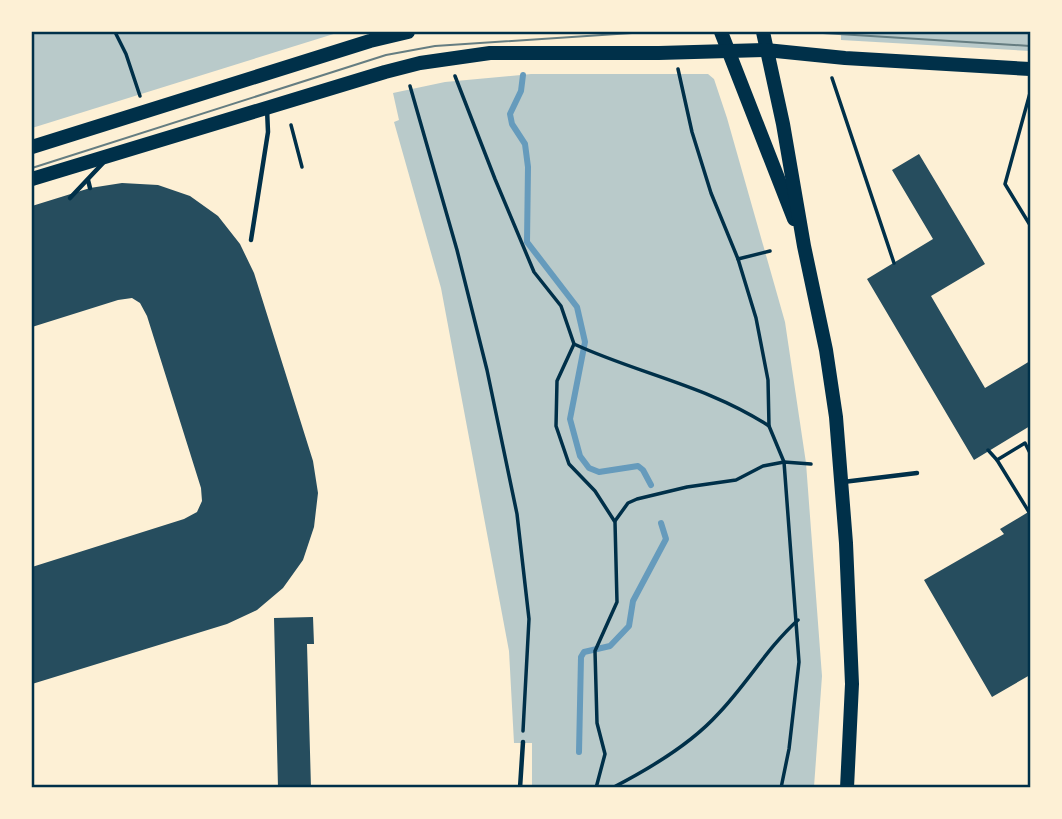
<svg xmlns="http://www.w3.org/2000/svg" width="1062" height="819" font-family="'Zilla Slab',serif">
	<style>
		.green { fill: #b9caca }
		.lines { fill: none; stroke-linecap: round; stroke-linejoin: round }
		.stream { stroke: #669bbc; stroke-width: 6 }
		.building { fill: #264d5e }
		.path { stroke: #003049; stroke-width: 3.5 }
		.service { stroke: #003049; stroke-width: 4.5 }
		.secondary { stroke: #003049; stroke-width: 14 }
		.tram { stroke: #657d81; stroke-width: 2 }
		.neatline { fill: none; stroke: #003049; stroke-width: 2.5 }
	</style>
	<rect width="100%" height="100%" fill="#fdf0d5"/>
	<g class="green">
		<polygon points="32,32 340,32 32,128"/>
		<polygon points="841,32 1030,32 1030,51 841,40"/>
		<polygon points="531,74 708,74 714,79 727,118 785,322 806,463 822,676 814,787 532,787 532,743 514,743 509,651 441,288 394,122 399,120 393,93 445,82"/>
	</g>
	<g class="lines">
		<g class="stream">
			<polyline points="523,75 521,91 510,114 512,124 525,144 528,167 527,242 577,307 585,342 570,419 580,456 589,468 599,472 638,466 643,470 651,485"/>
			<polyline points="579,752 581,657 584,652 610,646 629,626 633,601 666,539 661,523"/>
		</g>
	</g>
	<g class="building">
		<polygon points="919,154 985,264 931,296 985,388 1030,361 1030,426 974,460 867,279 933,239 892,170"/>
		<polygon points="122,183 158,185 190,196 218,216 240,244 254,273 313,461 318,493 314,527 303,560 283,588 257,610 227,624 32,684 32,567 184,519 197,512 202,501 201,488 147,316 140,303 132,298 118,300 32,327 32,206 90,188"/>
		<polygon points="1030,511 1030,675 992,697 924,580 1004,534 1000,529"/>
		<polygon points="313,617 314,644 307,644 311,788 278,788 274,618"/>
	</g>
	<g class="lines">
		<g class="path">
			<polyline points="115,32 126,54 140,96"/>
			<polyline points="678,69 692,132 711,193 738,259 756,318 768,380 769,426 784,462 799,662 789,749 781,788"/>
			<polyline points="455,76 495,179 534,272 561,306 574,344 557,381 556,426 569,464 595,491 615,522 617,602 595,651 597,723 605,754 596,788"/>
			<polyline points="832,78 894,263"/>
			<polyline points="410,86 457,250 487,370 517,514 529,619 523,731"/>
			<polyline points="1030,93 1005,184 1030,225"/>
			<polyline points="291,125 302,167"/>
			<polyline points="738,259 770,251"/>
			<path d="M574,344C639,374 708,386 769,426"/>
			<polyline points="988,450 997,460 1025,443 1030,453"/>
			<polyline points="997,460 1029,512"/>
			<polyline points="615,521 628,503 637,499 687,487 736,480 763,466 784,462 811,464"/>
			<path d="M612,788C649,769 690,745 718,714C747,684 767,648 798,620"/>
		</g>
		<g class="service">
			<polyline points="88,180 90,188"/>
			<polyline points="70,198 103,163"/>
			<polyline points="251,240 268,132 267,109"/>
			<polyline points="843,482 917,473"/>
			<polyline points="520,788 523,742"/>
		</g>
		<g class="secondary">
			<polyline points="721,32 794,219"/>
			<polyline points="763,32 783,124 804,246 826,350 836,417 846,543 852,684 847,788"/>
			<polyline points="32,147 370,41 408,32"/>
			<polyline points="32,179 385,72 420,63 490,53 659,53 766,50 845,58 1030,69"/>
		</g>
		<g class="tram">
			<polyline points="807,32 1030,46"/>
			<polyline points="32,168 386,55 435,46 647,32"/>
		</g>
	</g>
	<rect width="1062" height="819" fill="none" stroke="#fdf0d5" stroke-width="66"/>
	<rect x="33" y="33" width="996" height="753" class="neatline"/>
</svg>
